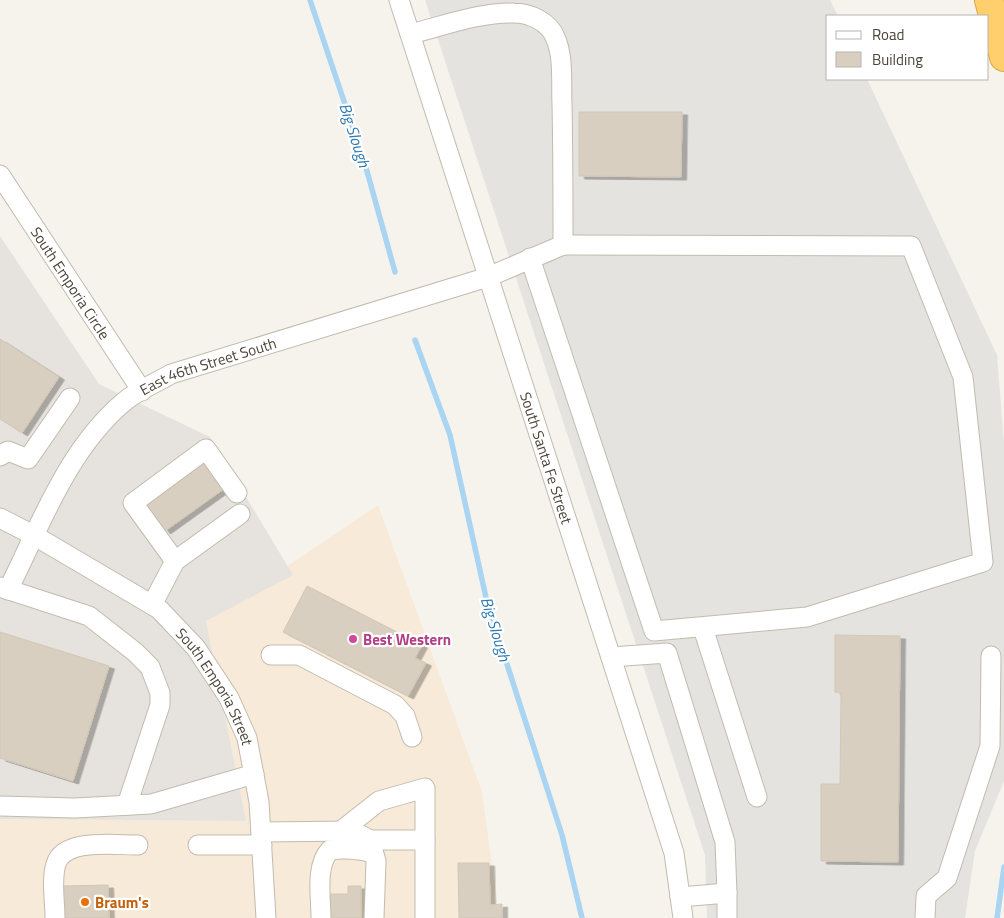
<svg xmlns="http://www.w3.org/2000/svg" width="1004" height="918" font-family="'Titillium Web',sans-serif">
	<style>
		.commercial { fill: #f7ead8 }
		.industrial { fill: #e6e2dd }
		.parking { fill: #e5e3e0; fill-rule: evenodd }
		.lines { fill: none; stroke-linecap: round; stroke-linejoin: round }
		.stream { stroke: #a9d4f2; stroke-width: 5.5 }
		.building { fill: #d8cfc1; stroke: #d3c7b4; filter: url(#shadow) }
		.minor-casing { stroke: #c2bbae; stroke-width: 21 }
		.highway-casing { stroke: #e0a43c; stroke-width: 30 }
		.minor { stroke: #fff; stroke-width: 19 }
		.highway { stroke: #ffcf6e; stroke-width: 28 }
		.hotel-dot { fill: #d1479c; stroke: #fff; stroke-width: 2 }
		.food-dot { fill: #e8710a; stroke: #fff; stroke-width: 2 }
		.labels { text-anchor: middle; dominant-baseline: central; stroke-width: 4.5; stroke-linejoin: round; paint-order: stroke }
		.street-label { font-size: 15px; fill: #4b4439; stroke: #fff }
		.hotel-label { font-size: 15px; font-weight: bold; fill: #b23c85; stroke: #fff; text-anchor: start }
		.food-label { font-size: 15px; font-weight: bold; fill: #c56008; stroke: #fff; text-anchor: start }
		.water-label { font-size: 16px; font-style: italic; fill: #2e7ab2; stroke: #fff }
	</style>
	<defs>
		<filter id="shadow"><feDropShadow dx="5.5" dy="3" stdDeviation="0" flood-color="#0004"/></filter>
	</defs>
	<rect width="100%" height="100%" fill="#f6f3ec"/>
	<polygon class="commercial" points="378,505 482,792 499,918 0,918 0,819 246,821 206,621"/>
	<polygon class="industrial" points="0,236 99,384 210,437 293,575 206,621 246,821 0,819"/>
	<path class="parking" d="M425,0H830L838,16H828V79H867L997,355L1004,443V781L975,851L965,918H707L705,855ZM579,112L681,113V177L579,176ZM835,635L900,636L898,862L821,861V784H840L841,693L835,692Z"/>
	<g class="lines">
		<g class="stream">
			<polyline points="310,0 365,164 395,272"/>
			<polyline points="415,340 450,435 487,602 562,835 582,918"/>
			<polyline points="997,918 1004,867"/>
		</g>
	</g>
	<g class="building">
		<polygon points="579,112 682,112 681,177 579,176"/>
		<polygon points="0,339 59,377 22,433 0,419"/>
		<polygon points="208,458 228,486 165,531 145,504"/>
		<polygon points="307,586 422,645 415,658 426,663 408,696 283,632"/>
		<polygon points="0,632 109,666 73,781 0,758"/>
		<polygon points="835,635 900,636 898,862 821,861 821,784 840,784 841,693 835,692"/>
		<polygon points="458,863 489,863 490,905 502,904 502,918 459,918"/>
		<polygon points="108,885 109,918 62,918 61,886"/>
		<polygon points="348,886 361,886 361,918 330,918 330,894 348,894"/>
	</g>
	<g class="lines">
		<g class="minor-casing">
			<g id="minor">
				<path id="s1" d="M399,0L674,853L683,918"/>
				<path id="s2" d="M0,175L142,391"/>
				<polyline points="530,258 654,631 807,617 983,562 963,377 911,246 563,245"/>
				<polyline points="0,456 8,451 28,459 70,398"/>
				<path id="s3" d="M0,518L35,536L159,609L196,648L229,698L247,738L259,802L266,918"/>
				<polyline points="175,561 133,503 206,449 237,493"/>
				<polyline points="0,587 89,616 135,652 150,667 160,693 160,705 127,805"/>
				<path id="s4" d="M8,590C40,526 68,448 125,401C138,390 156,383 171,374L488,277L563,245C563,198 563,151 562,104C561,83 564,56 555,37C549,22 530,13 514,13C480,12 443,26 410,34"/>
				<polyline points="152,605 175,561 240,514"/>
				<polyline points="703,628 757,797"/>
				<polyline points="271,655 299,655 395,705 405,716 412,737"/>
				<polyline points="611,657 667,653 725,842 727,893"/>
				<polyline points="0,806 75,808 151,804 254,774"/>
				<polyline points="341,831 379,801 425,788 425,918"/>
				<polyline points="261,832 353,831 370,840 376,861 374,918"/>
				<polyline points="370,840 425,840"/>
				<polyline points="198,845 262,845"/>
				<polyline points="680,897 727,893 727,918"/>
				<path d="M55,918C55,901 51,880 56,864C64,838 115,845 138,845"/>
				<path d="M321,918C321,897 315,866 330,850C345,848 359,849 373,853"/>
				<polyline points="925,918 926,896 947,878 990,746 991,656"/>
			</g>
		</g>
		<g class="highway-casing">
			<polyline id="highway" points="989,0 1004,57"/>
		</g>
		<use href="#minor" class="minor"/>
		<use href="#highway" class="highway"/>
	</g>
	<circle class="hotel-dot" cx="353" cy="639" r="5"/>
	<circle class="food-dot" cx="85" cy="902" r="5"/>
	<g class="labels">
		<g class="street-label">
			<text stroke="none"><textPath href="#s2" startOffset="129">South Emporia Circle</textPath></text>
			<text stroke="none"><textPath href="#s4" startOffset="315">East 46th Street South</textPath></text>
			<text stroke="none"><textPath href="#s1" startOffset="481">South Santa Fe Street</textPath></text>
			<text stroke="none"><textPath href="#s3" startOffset="280">South Emporia Street</textPath></text>
		</g>
		<g class="hotel-label">
			<text x="363" y="639">Best Western</text>
		</g>
		<g class="food-label">
			<text x="95" y="902">Braum's</text>
		</g>
		<g class="water-label">
			<text transform="translate(355 135) rotate(72)">Big Slough</text>
			<text transform="translate(496 629) rotate(73)">Big Slough</text>
		</g>
	</g>
	<rect x="826" y="15" width="162" height="65" fill="#ffffff" stroke="#b7b4b0"/>
	<rect x="836" y="31" width="25" height="8" fill="#ffffff" stroke="#b7b4b0"/>
	<text x="872" y="40" font-size="15" fill="#4b4439">Road</text>
	<rect x="836" y="52" width="25" height="15" fill="#d8cfc1" stroke="#b7b4b0"/>
	<text x="872" y="65" font-size="15" fill="#4b4439">Building</text>
</svg>
